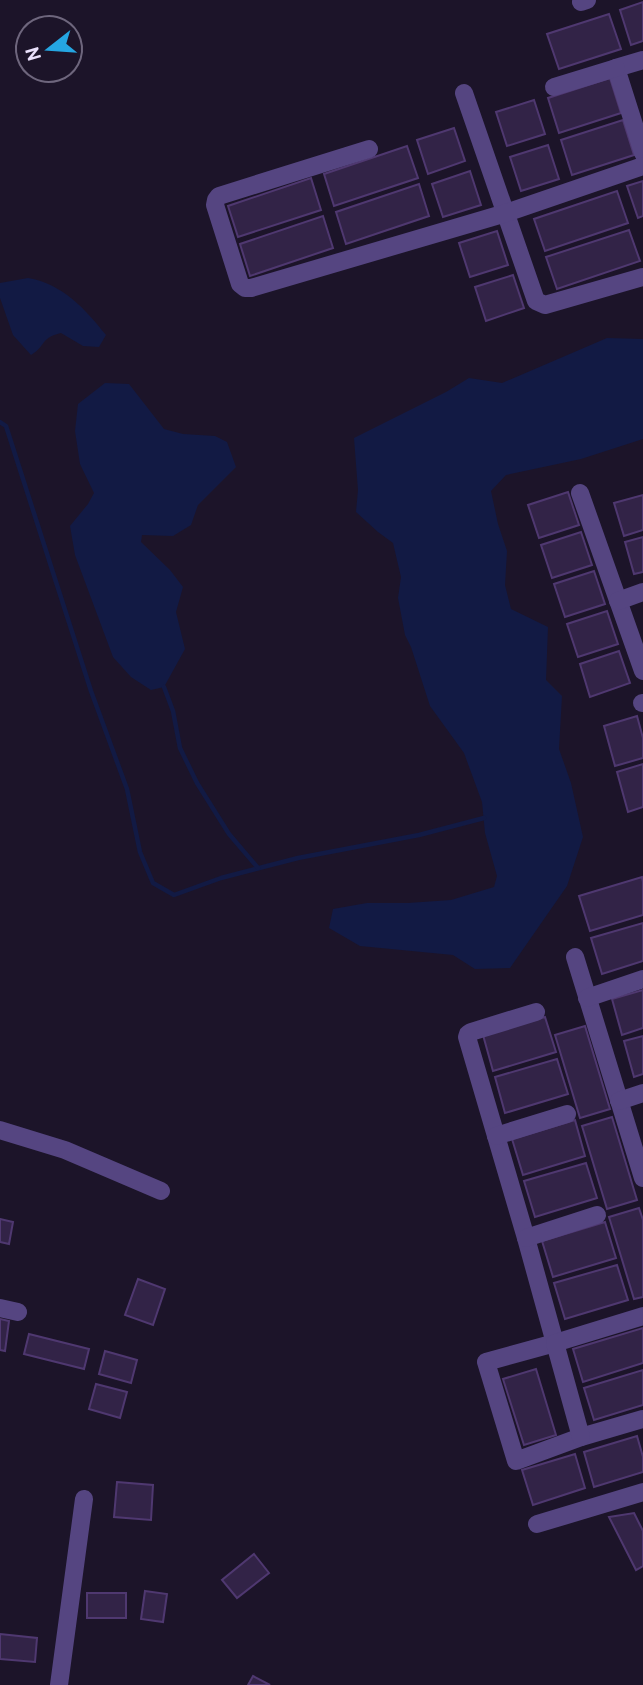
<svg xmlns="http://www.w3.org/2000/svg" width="643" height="1685" font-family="Overpass,sans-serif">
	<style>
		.water { fill: #121a44 }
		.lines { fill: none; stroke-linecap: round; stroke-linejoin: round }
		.stream { stroke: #121a44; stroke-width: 4.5 }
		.building { fill: #322347; stroke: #4f3870; stroke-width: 2 }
		.minor { stroke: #554581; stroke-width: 18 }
	</style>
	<rect width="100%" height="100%" fill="#1c1429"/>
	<g class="water">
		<path d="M28,278C63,284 85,309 106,335L99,347L83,346L61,333C40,338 46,346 31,355L13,335L0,298V283Z"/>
		<polygon points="607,338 643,339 643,439 581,459 506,475 491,491 498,524 507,551 505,585 511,609 548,627 546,680 562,696 559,749 571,783 583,837 567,886 510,968 475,969 453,955 360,946 329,928 333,909 367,903 408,903 451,900 494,887 497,876 485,833 482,802 464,753 430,706 411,647 405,635 398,598 401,577 393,543 378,532 356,512 358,490 354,438 446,392 469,378 502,383"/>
		<polygon points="105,383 129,384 164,429 183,434 215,436 227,442 236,467 198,505 191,525 173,536 142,535 141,542 170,570 183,587 176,612 185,649 164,687 151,690 131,677 113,657 75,555 70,526 88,504 94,493 80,464 75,431 78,404"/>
	</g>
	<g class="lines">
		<g class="stream">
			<polyline points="0,422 6,426 91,691 127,789 140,852 153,883 174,895 221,878 298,858 419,835 484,818"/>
			<polyline points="164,687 173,711 180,748 197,783 229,834 258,868"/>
		</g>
	</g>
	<g class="building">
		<polygon points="643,2 643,41 631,45 620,10"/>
		<polygon points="609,14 621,49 559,69 547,34"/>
		<polygon points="610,78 621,113 559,133 548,98"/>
		<polygon points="534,100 545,134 507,146 496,112"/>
		<polygon points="623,120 634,155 572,175 561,140"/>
		<polygon points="454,128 465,161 428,174 417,140"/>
		<polygon points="548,145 559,179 521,191 510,157"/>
		<polygon points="407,146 418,178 334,206 324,174"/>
		<polygon points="470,171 481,205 443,217 432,184"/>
		<polygon points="311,178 321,210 238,237 228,206"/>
		<polygon points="643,181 643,216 638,218 627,186"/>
		<polygon points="419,184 429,216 346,244 336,212"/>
		<polygon points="617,191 628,223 545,251 534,219"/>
		<polygon points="323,216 333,248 250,276 240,244"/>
		<polygon points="629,230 640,261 557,289 546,257"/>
		<polygon points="497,231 508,265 470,277 459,243"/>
		<polygon points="513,275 524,308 486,321 475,287"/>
		<polygon points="568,492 579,525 539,538 528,505"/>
		<polygon points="643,495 643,530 624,536 614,503"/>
		<polygon points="581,532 592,565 552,578 541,545"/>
		<polygon points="643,537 643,572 634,574 625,542"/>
		<polygon points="594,571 605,604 565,617 554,584"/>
		<polygon points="607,611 618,644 578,657 567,624"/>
		<polygon points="619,651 630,683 590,697 580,664"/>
		<polygon points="637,716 643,738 643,758 615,766 604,726"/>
		<polygon points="643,764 643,807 628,812 617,772"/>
		<polygon points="642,877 643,882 643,915 590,931 579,896"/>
		<polygon points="643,923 643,961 602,974 591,938"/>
		<polygon points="643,990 643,1028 622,1035 612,999"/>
		<polygon points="545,1017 556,1052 493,1071 483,1035"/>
		<polygon points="585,1026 610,1109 580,1118 555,1035"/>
		<polygon points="643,1036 643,1074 634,1077 624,1041"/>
		<polygon points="557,1059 568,1094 505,1113 495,1077"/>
		<polygon points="612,1117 637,1200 607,1209 582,1126"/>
		<polygon points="575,1120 585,1156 523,1175 512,1139"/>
		<polygon points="586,1163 597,1198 535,1217 524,1181"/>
		<polygon points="639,1208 643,1220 643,1297 634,1299 609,1217"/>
		<polygon points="0,1219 13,1222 9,1244 0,1242"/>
		<polygon points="605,1222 616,1258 553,1277 542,1241"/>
		<polygon points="617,1265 628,1300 565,1319 554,1283"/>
		<polygon points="138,1279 165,1289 153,1325 125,1315"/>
		<polygon points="0,1319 9,1321 5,1351 0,1350"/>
		<polygon points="643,1328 643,1363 583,1382 573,1349"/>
		<polygon points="29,1334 89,1349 84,1369 24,1354"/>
		<polygon points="105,1351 137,1360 131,1383 99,1374"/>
		<polygon points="536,1369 556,1435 524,1445 503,1379"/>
		<polygon points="643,1370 643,1405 594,1420 584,1388"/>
		<polygon points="96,1384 127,1392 120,1418 89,1409"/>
		<polygon points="637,1436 643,1457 643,1472 594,1487 584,1452"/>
		<polygon points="575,1454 585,1488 533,1505 522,1470"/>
		<polygon points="117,1482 153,1485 151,1520 114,1517"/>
		<polygon points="634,1513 643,1531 643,1566 636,1570 609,1517"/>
		<polygon points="254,1554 269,1573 237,1598 222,1580"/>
		<polygon points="145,1591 167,1594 163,1622 141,1619"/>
		<rect x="87" y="1593" width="39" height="25"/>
		<polygon points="0,1634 37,1638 35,1662 0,1659"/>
		<polygon points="253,1676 270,1685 248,1685"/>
	</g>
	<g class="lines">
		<g class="minor">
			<polyline points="581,2 587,0"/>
			<polyline points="643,60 616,68 643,153"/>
			<polyline points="554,87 616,68"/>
			<polyline points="464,93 536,301 545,305 643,277"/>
			<polyline points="369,149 219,196 216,200 215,205 240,284 245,288 251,288 506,213 643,166"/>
			<polyline points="580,493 643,671"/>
			<polyline points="618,601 643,592"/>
			<polyline points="642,703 643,703"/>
			<polyline points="575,957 643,1178"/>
			<polyline points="587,998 643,979"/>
			<polyline points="536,1012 471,1032 468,1034 467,1037 526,1238 555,1343 486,1362 516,1461 581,1437 643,1419"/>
			<polyline points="619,1101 643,1093"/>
			<polyline points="0,1130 65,1150 161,1191"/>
			<polyline points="496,1136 567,1114"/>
			<polyline points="526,1238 597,1215"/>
			<polyline points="0,1308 18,1312"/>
			<polyline points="581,1437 555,1343 643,1316"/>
			<polyline points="537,1524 643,1492"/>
			<polyline points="59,1685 84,1499"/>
		</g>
	</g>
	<g transform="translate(49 49) rotate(253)"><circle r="33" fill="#1c1429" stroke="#6e667d" stroke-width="2"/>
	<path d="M0-5L12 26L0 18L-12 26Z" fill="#25a6e2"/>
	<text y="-10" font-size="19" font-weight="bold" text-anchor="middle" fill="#e9e0fb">N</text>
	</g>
</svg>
